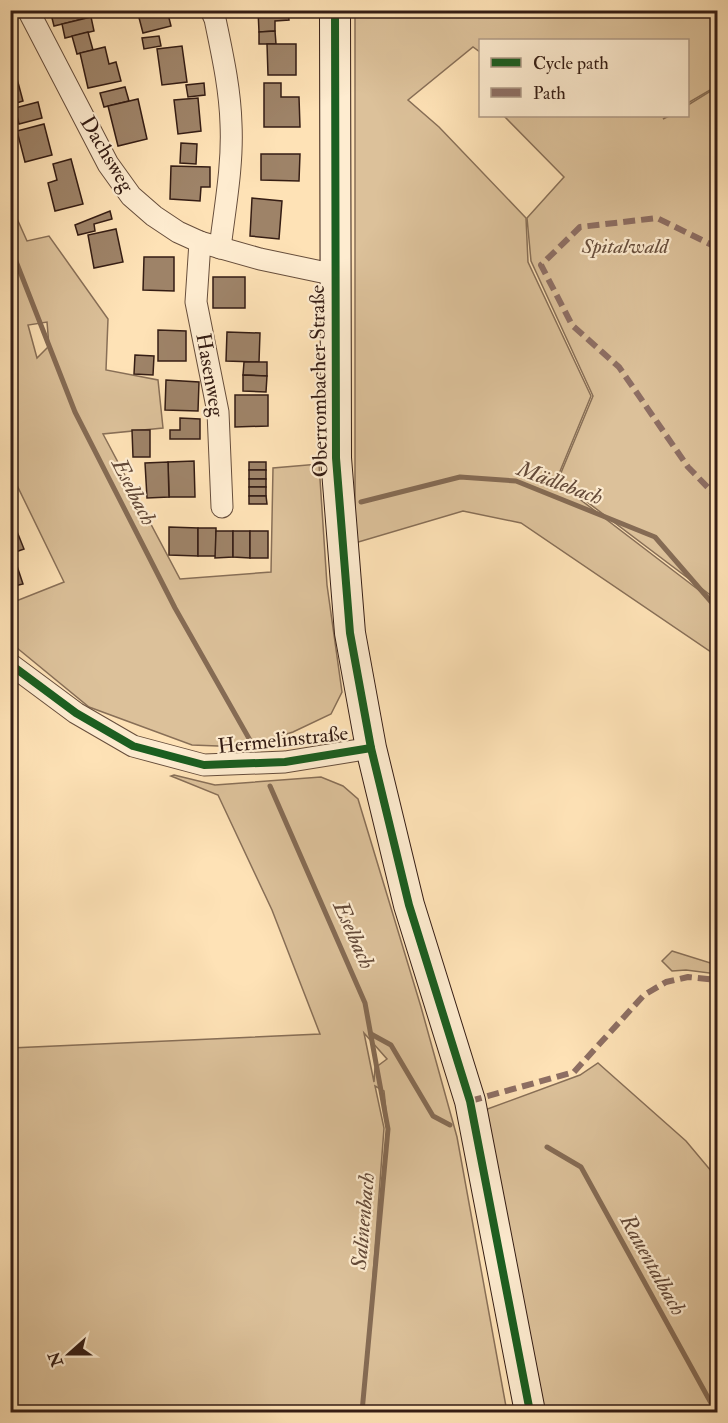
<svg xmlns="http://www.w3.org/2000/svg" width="728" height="1423" font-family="'IM FELL Double Pica',serif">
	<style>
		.green { fill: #dcc19a; stroke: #886f57; stroke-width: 1.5; fill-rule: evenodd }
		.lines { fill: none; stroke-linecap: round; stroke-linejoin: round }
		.stream { stroke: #856b54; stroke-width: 5 }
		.building { fill: #9e8368; stroke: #351d14; stroke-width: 1.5 }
		.street-casing { stroke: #674e3c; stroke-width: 23 }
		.secondary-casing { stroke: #351d14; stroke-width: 32 }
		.street { stroke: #feecd0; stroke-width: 21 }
		.secondary { stroke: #feecd0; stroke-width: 30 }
		.quiet { stroke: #8d6e63; stroke-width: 6; stroke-dasharray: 12 6; stroke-linecap: butt }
		.cycleway-casing { stroke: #feecd0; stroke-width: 11 }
		.cycleway { stroke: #1b5e20; stroke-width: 8 }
		.labels { text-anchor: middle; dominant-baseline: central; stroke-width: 4.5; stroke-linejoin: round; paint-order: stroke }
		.street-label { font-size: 21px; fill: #351d14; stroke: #feecd0 }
		.park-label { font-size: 21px; font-style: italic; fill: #674e3c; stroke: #feecd0 }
		.water-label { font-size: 22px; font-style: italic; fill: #644a39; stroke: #feecd0 }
	</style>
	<rect width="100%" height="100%" fill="#fee2b6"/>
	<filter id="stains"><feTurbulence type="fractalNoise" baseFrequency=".00333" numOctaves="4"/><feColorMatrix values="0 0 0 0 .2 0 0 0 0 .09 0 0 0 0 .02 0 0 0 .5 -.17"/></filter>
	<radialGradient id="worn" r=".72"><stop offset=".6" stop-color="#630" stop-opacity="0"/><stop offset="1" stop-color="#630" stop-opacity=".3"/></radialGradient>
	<g class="green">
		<polygon points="355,11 717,11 717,86 688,103 688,40 480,40 480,52 473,47 408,100 439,127 526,218 528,262 591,396 556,481 717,604 717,656 521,523 463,511 355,543"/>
		<polygon points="717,87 717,600 558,480 593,396 531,261 527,218 564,177 504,116 667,116 663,119 669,116 688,116 688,105"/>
		<path d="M10,203L27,241L49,236L108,319L106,370L158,380L163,428L103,434L180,579L271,572L273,468L319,464L327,585L342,692L331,714L293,732L244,747L192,745L89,707L11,643V603L64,582L11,473ZM47,322L49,346L37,358L28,325Z"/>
		<path d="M174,775L215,785L321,777L343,786L358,799L421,1007L457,1137L507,1412H11V1048L320,1034L272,910L218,795L171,776ZM364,1033L387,1059L375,1068L374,1082ZM375,1086L384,1091L388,1129L367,1356L384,1128Z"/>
		<polygon points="672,951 717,965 717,974 686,970 672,971 662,961"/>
		<polygon points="598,1063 686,1141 717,1178 717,1412 538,1412 482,1111 580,1075"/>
	</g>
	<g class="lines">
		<g class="stream">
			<polyline points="10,246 75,412 175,608 251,742"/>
			<polyline points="361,502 460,477 516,481 655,537 713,604 718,606"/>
			<polyline points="270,786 365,1003 388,1129 362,1412"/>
			<polyline points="371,1034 391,1045 433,1116 450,1125"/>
			<polyline points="547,1147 581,1167 716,1412"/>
		</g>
	</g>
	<g class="building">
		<polygon points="50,10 81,10 83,19 54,26"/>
		<polygon points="137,10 167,10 171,26 143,33"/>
		<polygon points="258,10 288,10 289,20 275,21 275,31 259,32"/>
		<polygon points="91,17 94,31 65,38 62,24"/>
		<polygon points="275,31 276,44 259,44 259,32"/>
		<polygon points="88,32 93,50 77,54 72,36"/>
		<polygon points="159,36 161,46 144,49 142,38"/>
		<polygon points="267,44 296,44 296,75 268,75"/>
		<polygon points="182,46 187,82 162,85 157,49"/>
		<polygon points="105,47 109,64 116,62 121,81 88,88 80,53"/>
		<polygon points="16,75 23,101 10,105 10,76"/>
		<polygon points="204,83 205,95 188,97 186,85"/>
		<polygon points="264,83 281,83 281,97 299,97 300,127 264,127"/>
		<polygon points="125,87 129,101 104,107 100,93"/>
		<polygon points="198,98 201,131 178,134 174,100"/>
		<polygon points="138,99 147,139 118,146 108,106"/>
		<polygon points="38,102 42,118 19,124 15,108"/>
		<polygon points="44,124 52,155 25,162 17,131"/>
		<polygon points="181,143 197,144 196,164 180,163"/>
		<polygon points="261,154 300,154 299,181 261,180"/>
		<polygon points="71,159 83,204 55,211 48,183 57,180 53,164"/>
		<polygon points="171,166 210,167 210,187 201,187 200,201 170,199"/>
		<polygon points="252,198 282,201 279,239 250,236"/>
		<polygon points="110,211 112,219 94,224 95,231 78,235 75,225"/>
		<polygon points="116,229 123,262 94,268 88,235"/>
		<polygon points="144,257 174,257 174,291 143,290"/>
		<rect x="213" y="277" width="32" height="31"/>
		<polygon points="158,330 186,331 186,361 158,361"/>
		<polygon points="227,332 260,333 259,362 226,361"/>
		<polygon points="135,355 154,356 153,375 134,374"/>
		<polygon points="244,362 267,362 267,376 243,375"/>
		<polygon points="243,375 267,376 266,392 243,391"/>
		<polygon points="166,380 199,382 198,411 165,410"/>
		<polygon points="235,395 268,395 268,426 235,427"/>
		<polygon points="180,418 200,419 200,439 170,439 170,430 180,430"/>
		<polygon points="132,430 150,430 150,457 133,457"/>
		<polygon points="194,461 195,497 169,497 168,462"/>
		<polygon points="168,462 169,497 147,498 145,463"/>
		<rect x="249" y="462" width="17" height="8"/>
		<rect x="249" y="470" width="17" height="9"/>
		<rect x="249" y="479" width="17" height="8"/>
		<rect x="249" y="487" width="17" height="9"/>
		<polygon points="249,496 266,496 267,504 249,504"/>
		<polygon points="10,514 24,549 10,554"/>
		<polygon points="169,527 198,528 198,556 169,555"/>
		<rect x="198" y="528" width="18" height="28"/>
		<polygon points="216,531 233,531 233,557 215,558"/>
		<polygon points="233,531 250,531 250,558 233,557"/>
		<rect x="250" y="531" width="18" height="27"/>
		<polygon points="17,566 23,584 10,587 10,568"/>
	</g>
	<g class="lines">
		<g class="street-casing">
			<g id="street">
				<polyline points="28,10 108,164 131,196 154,216 178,232 200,242 260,259 336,275"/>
				<path d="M211,10L215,19C222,53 230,88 231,124C233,165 225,207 220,248"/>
				<polyline points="200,242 196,302 218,412 222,507"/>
				<polyline points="10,664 76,713 133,746 204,765 285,762 371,748"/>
			</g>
		</g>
		<g class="secondary-casing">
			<polyline id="secondary" points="335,10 336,458 350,633 371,748 409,905 470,1101 530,1412"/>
		</g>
		<use href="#street" class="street"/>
		<use href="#secondary" class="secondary"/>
		<g class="quiet">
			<polyline points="424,10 424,11"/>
			<polyline points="718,248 657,218 580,227 541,265 572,325 619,367 688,467 718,498"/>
			<polyline points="470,1101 574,1072 644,995 666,982 688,977 718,980"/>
		</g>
		<g class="cycleway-casing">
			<g id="cycleway">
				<polyline points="335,10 336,458 350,633 371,748 409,905 470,1101 530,1412"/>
				<polyline points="10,664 76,713 133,746 204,765 285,762 371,748"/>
			</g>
		</g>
		<use href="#cycleway" class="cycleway"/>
	</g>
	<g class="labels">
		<g class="street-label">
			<text transform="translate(107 154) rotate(59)">Dachsweg</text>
			<text transform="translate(210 375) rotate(80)">Hasenweg</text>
			<text transform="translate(319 381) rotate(-91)">Oberrombacher Straße</text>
			<text transform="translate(283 740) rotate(-6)">Hermelinstraße</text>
		</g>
		<g class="park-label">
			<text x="625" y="246">Spitalwald</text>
		</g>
		<g class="water-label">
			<text transform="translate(560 483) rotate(20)">Mädlebach</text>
			<text transform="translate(134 492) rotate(63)">Eselbach</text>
			<text transform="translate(354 935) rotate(66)">Eselbach</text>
			<text transform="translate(363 1221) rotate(-85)">Salinenbach</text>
			<text transform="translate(653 1265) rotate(61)">Rauentalbach</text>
		</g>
	</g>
	<rect width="728" height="1423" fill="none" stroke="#fee2b6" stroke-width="36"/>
	<rect x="12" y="12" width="704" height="1399" fill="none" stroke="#351d14" stroke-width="3"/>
	<rect x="18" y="18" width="692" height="1387" fill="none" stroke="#351d14" stroke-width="1.5"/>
	<rect x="479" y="39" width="210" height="78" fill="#feecd0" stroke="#ae9985" stroke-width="1.5"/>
	<rect x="491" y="58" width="30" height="9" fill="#1b5e20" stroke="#ae9985" stroke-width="1.5"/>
	<text x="533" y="69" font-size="18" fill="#351d14">Cycle path</text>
	<rect x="491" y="88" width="30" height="9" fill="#8d6e63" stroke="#ae9985" stroke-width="1.5"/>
	<text x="533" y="99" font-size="18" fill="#351d14">Path</text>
	<g transform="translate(69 1354) rotate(249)" stroke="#feecd0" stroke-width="4.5" paint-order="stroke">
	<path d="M0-4.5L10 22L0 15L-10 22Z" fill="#351d14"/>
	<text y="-9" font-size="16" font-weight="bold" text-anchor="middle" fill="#351d14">N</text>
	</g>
	<rect width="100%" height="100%" filter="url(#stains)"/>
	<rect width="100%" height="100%" fill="url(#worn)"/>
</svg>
